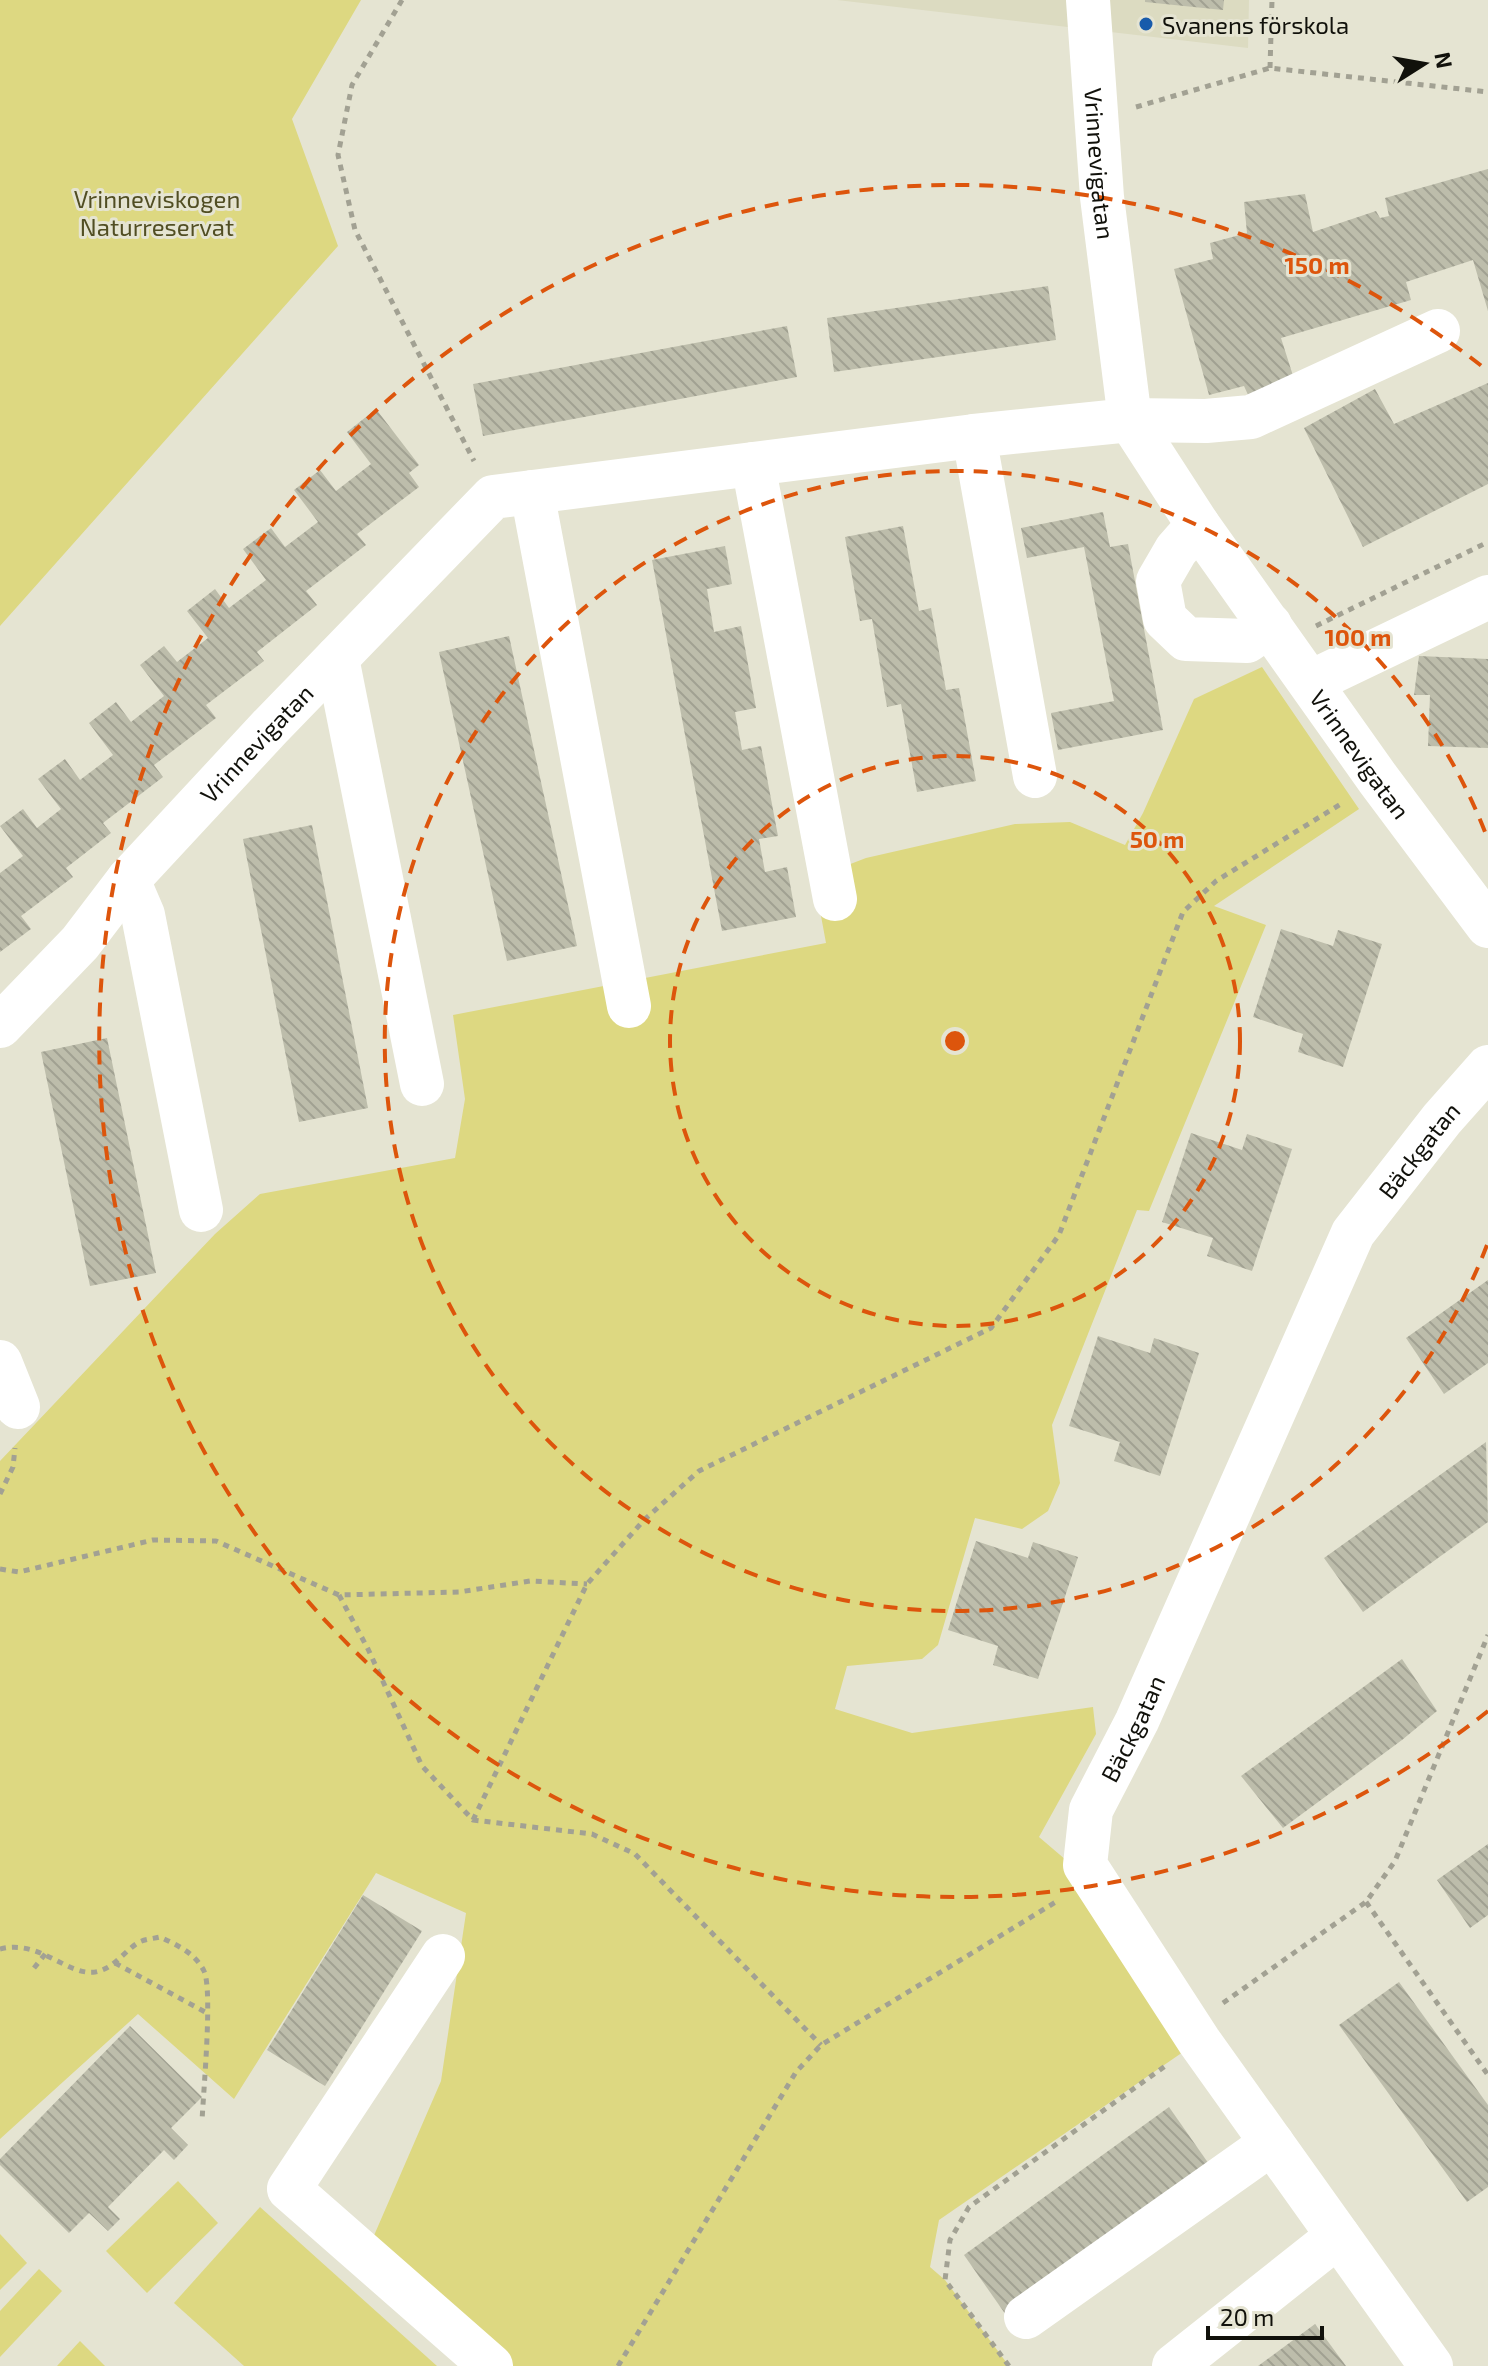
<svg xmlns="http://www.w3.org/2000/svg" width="1488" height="2366" font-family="'Exo 2',sans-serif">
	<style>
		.built { fill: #dcdbc1 }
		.park { fill: #ddd881 }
		.building { fill: url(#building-back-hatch) }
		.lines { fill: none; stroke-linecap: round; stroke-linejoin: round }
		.path { stroke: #a2a193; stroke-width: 5; stroke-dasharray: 6 6; stroke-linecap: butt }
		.minor { stroke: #fff; stroke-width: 44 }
		.ring { fill: none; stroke: #dd550c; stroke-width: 4; stroke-dasharray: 14 10 }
		.poi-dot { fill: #185bab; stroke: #e5e4d2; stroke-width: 3 }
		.labels { text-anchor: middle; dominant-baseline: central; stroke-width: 6; stroke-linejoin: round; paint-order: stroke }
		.poi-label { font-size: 24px; fill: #11110b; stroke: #e5e4d2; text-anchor: start }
		.street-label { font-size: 24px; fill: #11110b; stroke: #e5e4d2 }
		.park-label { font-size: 24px; fill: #514e23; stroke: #e5e4d2 }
		.centre { fill: #dd550c; stroke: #e5e4d2; stroke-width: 4 }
		.ring-label { font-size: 24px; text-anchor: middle; font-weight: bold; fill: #dd550c; stroke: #e5e4d2; stroke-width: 6; stroke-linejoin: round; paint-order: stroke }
	</style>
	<defs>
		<pattern id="building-back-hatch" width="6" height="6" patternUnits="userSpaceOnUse" patternTransform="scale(2)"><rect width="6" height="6" fill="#bdbdab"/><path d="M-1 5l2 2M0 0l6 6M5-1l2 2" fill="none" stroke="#a1a192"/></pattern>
	</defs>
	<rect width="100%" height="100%" fill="#e5e4d2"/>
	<polygon class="built" points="837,0 1249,0 1248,48"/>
	<g class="park">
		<polygon points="0,0 361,0 292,119 338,246 0,626"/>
		<polygon points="1262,667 1359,809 1214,906 1266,925 1149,1211 1137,1210 1052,1425 1060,1483 1048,1511 1022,1529 975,1518 938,1645 922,1659 847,1666 835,1709 912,1733 1093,1707 1096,1734 1039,1837 1073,1866 1199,2041 939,2220 930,2267 945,2280 1009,2366 465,2366 369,2247 441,2081 466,1913 376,1873 234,2099 138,2014 0,2139 0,1461 215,1234 260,1194 455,1158 465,1099 453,1015 826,943 814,878 866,858 1015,824 1070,822 1125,845 1143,813 1194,699"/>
		<polygon points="178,2181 218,2223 147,2293 106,2251"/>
		<polygon points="260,2207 437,2366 244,2366 174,2303"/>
		<polygon points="0,2234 27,2263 0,2290"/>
		<polygon points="39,2269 62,2291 0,2357 0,2311"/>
		<polygon points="80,2341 105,2366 57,2366"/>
	</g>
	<g class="building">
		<polygon points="1145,0 1224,0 1223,10 1145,2"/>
		<polygon points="1488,169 1488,311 1473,260 1406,282 1411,300 1281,338 1295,382 1249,397 1244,386 1209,395 1174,269 1213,259 1210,243 1247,233 1244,202 1305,194 1313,232 1376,211 1380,218 1389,216 1385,198"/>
		<polygon points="1048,286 1056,340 834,372 827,318"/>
		<polygon points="787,326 797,377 483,436 473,384"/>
		<polygon points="1488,383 1488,484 1363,547 1304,428 1375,389 1394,424"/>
		<polygon points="376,409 419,465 409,473 419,487 357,534 366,545 306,591 317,605 257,652 264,661 206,705 216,718 154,765 163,777 103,823 111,833 66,868 73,877 21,916 31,929 0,952 0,873 23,856 0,826 23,809 37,828 61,809 38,779 65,759 80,780 113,755 89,723 116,702 131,722 164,696 140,665 164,646 177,662 208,638 187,611 215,589 229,608 266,580 243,549 271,528 285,547 318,522 294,490 320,470 336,491 371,464 347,432"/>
		<polygon points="1103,512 1110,547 1128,544 1163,730 1058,750 1051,713 1114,701 1084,547 1027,558 1021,528"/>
		<polygon points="903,526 919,611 931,608 946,690 959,688 976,781 917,792 901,704 887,707 872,619 860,621 845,537"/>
		<polygon points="725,546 732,584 707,589 714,632 741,626 756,708 735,712 742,750 761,746 778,836 759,839 765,872 787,867 796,917 722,931 652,560"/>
		<polygon points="509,636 577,946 507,961 439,652"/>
		<polygon points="1419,656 1488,659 1488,748 1428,746 1430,695 1414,695"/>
		<polygon points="312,825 368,1108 299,1122 243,839"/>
		<polygon points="1281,929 1333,946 1338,930 1382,944 1343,1067 1298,1052 1303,1034 1253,1017"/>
		<polygon points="107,1038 156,1273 90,1286 41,1052"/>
		<polygon points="1191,1133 1242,1150 1247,1134 1292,1149 1252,1271 1207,1256 1213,1238 1162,1222"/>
		<polygon points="1488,1280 1488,1363 1444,1394 1406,1338"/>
		<polygon points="1098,1336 1150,1353 1154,1338 1199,1353 1160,1476 1114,1461 1120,1442 1069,1426"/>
		<polygon points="1486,1442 1488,1522 1363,1612 1324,1558"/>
		<polygon points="976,1541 1028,1558 1033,1542 1078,1557 1038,1679 993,1665 998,1646 948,1630"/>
		<polygon points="1402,1659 1437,1711 1402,1740 1283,1828 1241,1776"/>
		<polygon points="1488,1844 1488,1915 1470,1928 1437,1880"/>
		<polygon points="363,1895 422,1931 325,2086 267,2050"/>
		<polygon points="1399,1982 1488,2105 1488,2187 1467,2202 1339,2025"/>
		<polygon points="130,2026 202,2097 171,2128 188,2145 174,2160 164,2150 108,2207 120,2219 108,2231 89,2213 69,2233 0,2165 0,2159"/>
		<polygon points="1169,2107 1211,2167 1006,2315 964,2255"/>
		<polygon points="1315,2324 1346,2366 1258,2366"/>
	</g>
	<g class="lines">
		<g class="path">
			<polyline points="402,0 352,85 338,155 355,230 474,461"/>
			<polyline points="1270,68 1272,0"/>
			<polyline points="1136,107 1270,68 1488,92"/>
			<polyline points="1316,626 1488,542"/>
			<polyline points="0,1494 13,1467 15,1448"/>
			<polyline points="0,1569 19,1572 153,1540 216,1541 339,1595 459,1592 530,1581 587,1584"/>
			<polyline points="339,1595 368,1649 422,1766 473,1820 592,1834 635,1854 821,2045"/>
			<polyline points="473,1820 587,1584 644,1520 699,1471 991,1328 1059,1235 1183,912 1216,881 1344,802"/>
			<polyline points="1366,1902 1488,2075"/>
			<path d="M0,1949C40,1939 67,1976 95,1972C113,1969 122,1954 136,1944C143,1939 152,1939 160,1937C177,1945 195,1953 204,1971C213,1990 203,2095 202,2122"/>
			<polyline points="115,1963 207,2013"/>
			<polyline points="34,1968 46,1953"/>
			<polyline points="1223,2003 1366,1902 1395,1861 1488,1635"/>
			<polyline points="618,2366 796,2072 821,2045 1059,1900"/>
			<polyline points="1009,2366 945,2280 950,2240 969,2207 1168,2064"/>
		</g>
		<g class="minor">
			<path id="s1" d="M1088,0L1102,197L1130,420L1198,525L1378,779L1488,926"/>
			<polyline points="974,436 1035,776"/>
			<polyline points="753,464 835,899"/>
			<polyline points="532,492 629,1006"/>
			<polyline points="1198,525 1176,550 1158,581 1165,619 1186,639 1247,641 1270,625"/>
			<polyline points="337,658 422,1084"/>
			<polyline points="1311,682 1488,597"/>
			<polyline points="128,880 143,915 201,1210"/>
			<path id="s2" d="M0,1026L80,943L128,880L270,727L493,497L974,436L1130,420L1206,421L1251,417L1438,331"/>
			<polyline points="0,1362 18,1407"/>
			<polyline points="443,1956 289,2189 491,2366"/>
			<polyline points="1026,2317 1272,2143"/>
			<polyline points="1174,2366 1338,2236"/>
			<path id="s3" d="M1431,2366L1199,2041L1085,1865L1091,1810L1137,1721L1353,1233L1442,1119L1488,1067"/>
		</g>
	</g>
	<g class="ring">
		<circle cx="955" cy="1041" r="285"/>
		<path d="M1487 1245A570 570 0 1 1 1487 837"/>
		<path d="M1488 1711A856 856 0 1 1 1488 371"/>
	</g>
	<circle class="poi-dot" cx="1146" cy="24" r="8"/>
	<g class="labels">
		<g class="poi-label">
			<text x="1162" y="24">Svanens förskola</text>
		</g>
		<g class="street-label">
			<text stroke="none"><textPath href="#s1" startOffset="164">Vrinnevigatan</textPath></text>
			<text stroke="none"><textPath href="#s2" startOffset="382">Vrinnevigatan</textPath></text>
			<text stroke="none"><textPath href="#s1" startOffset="828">Vrinnevigatan</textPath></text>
			<text stroke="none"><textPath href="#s3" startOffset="1404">Bäckgatan</textPath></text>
			<text stroke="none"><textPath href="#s3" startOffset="756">Bäckgatan</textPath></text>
		</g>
		<g class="park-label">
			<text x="157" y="198">Vrinneviskogen<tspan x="157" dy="28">Naturreservat</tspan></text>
		</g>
	</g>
	<circle cx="955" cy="1041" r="12" class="centre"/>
	<g class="ring-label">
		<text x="1317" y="274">150 m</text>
		<text x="1358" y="646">100 m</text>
		<text x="1157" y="848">50 m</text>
	</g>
	<g transform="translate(1424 64) rotate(79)" stroke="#e5e4d2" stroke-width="6" paint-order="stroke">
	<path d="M0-6L14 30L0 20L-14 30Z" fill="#11110b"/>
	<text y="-12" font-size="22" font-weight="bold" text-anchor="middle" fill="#11110b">N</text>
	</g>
	<path d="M1208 2326v12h114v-12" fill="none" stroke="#11110b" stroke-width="4"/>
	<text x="1220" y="2326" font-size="24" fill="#11110b" stroke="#e5e4d2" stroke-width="6" paint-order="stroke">20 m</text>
</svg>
